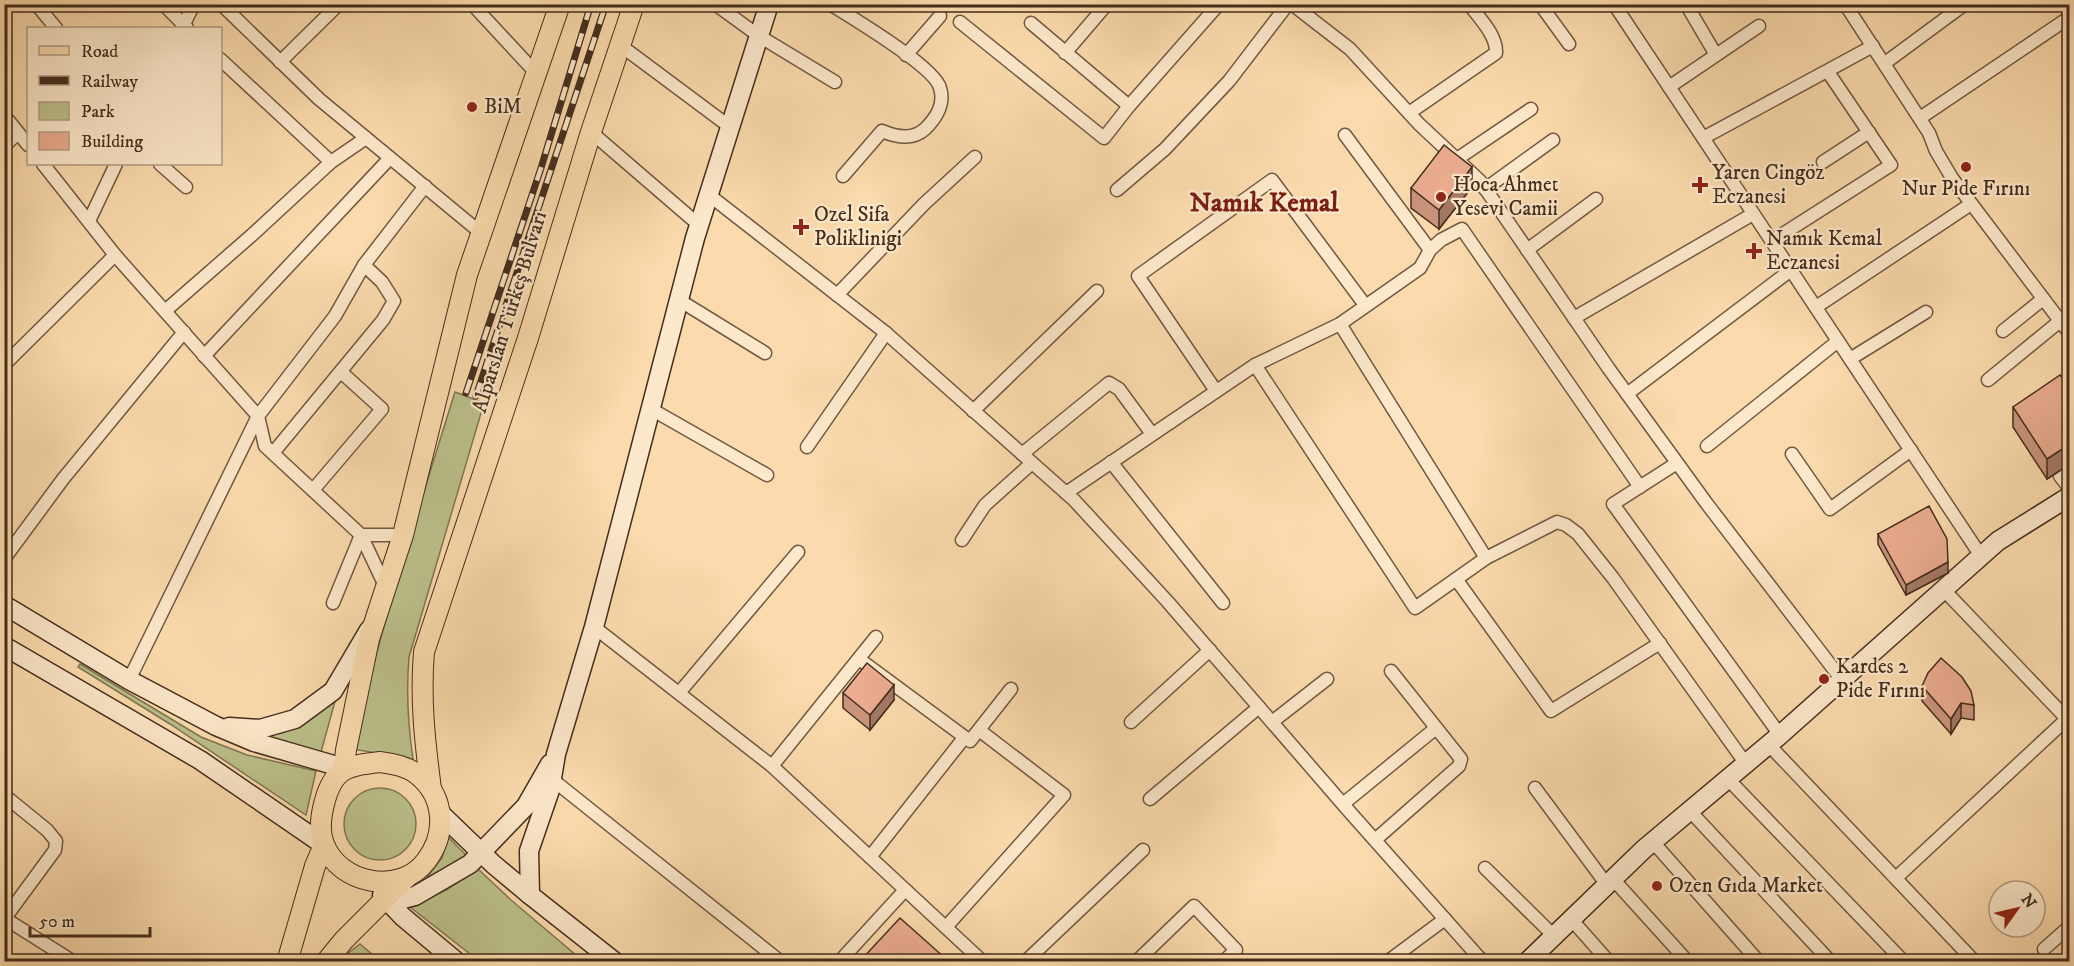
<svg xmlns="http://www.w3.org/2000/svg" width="2074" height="966" font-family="'IM FELL DW Pica',serif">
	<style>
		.green { fill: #bcc18c; stroke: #807754; stroke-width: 1.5 }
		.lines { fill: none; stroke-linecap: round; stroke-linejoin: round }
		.street-casing { stroke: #725841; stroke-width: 15 }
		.secondary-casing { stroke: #442d1d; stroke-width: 21 }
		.primary-casing { stroke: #442d1d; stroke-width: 22 }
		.street { stroke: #fce8ca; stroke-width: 12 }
		.secondary { stroke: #fce8ca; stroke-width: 18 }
		.primary { stroke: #fbdbad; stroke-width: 20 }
		.rail-casing { stroke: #442d1d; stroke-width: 7 }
		.rail { stroke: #fce8ca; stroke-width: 4.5; stroke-dasharray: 14; stroke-linecap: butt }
		.wall { fill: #ca947c; stroke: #442d1d; stroke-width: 1.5 }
		.shaded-wall { fill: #a47865; stroke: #442d1d; stroke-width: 1.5 }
		.building { fill: #ebac90; stroke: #442d1d; stroke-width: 1.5 }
		.poi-dot { fill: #8f2418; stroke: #fce8ca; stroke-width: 2 }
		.labels { text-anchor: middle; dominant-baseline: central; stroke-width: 4.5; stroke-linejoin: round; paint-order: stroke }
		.poi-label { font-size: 21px; fill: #442d1d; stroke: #fce8ca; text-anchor: start }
		.street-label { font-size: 21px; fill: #442d1d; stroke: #fce8ca }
		.district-label { font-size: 27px; font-weight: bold; fill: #7a1f14; stroke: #fce8ca }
	</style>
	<rect width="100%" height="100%" fill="#fbdbad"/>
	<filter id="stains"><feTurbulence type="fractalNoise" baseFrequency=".00333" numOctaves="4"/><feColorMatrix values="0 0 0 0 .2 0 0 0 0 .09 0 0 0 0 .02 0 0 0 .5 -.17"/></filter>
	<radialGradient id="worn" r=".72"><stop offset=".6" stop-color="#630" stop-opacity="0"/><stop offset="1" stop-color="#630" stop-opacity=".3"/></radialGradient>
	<g class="green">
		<path d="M455,392L484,403L409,657C406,692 408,725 413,759L352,749C381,628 418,510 455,392Z"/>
		<polygon points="80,664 201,737 247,755 316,771 306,815 170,724 78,667"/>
		<polygon points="337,694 321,752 244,735 282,733 311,718"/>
		<circle cx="380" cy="824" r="36"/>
		<polygon points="448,837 467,856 421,885 442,858"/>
		<polygon points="478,869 511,900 583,961 479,961 410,907 446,890"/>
		<polygon points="360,944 380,961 341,961 342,958"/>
	</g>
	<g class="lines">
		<g class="street-casing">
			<g id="street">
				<polyline points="36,4 56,28"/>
				<polyline points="163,4 187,28"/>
				<polyline points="221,4 319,99 481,233"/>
				<polyline points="472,4 536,73"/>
				<polyline points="715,4 759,36 835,82"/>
				<path d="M830,4C851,17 935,67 940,88C945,104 937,117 925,129C913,140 896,137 882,131L843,176"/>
				<polyline points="1292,4 1350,49 1419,124 1480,181 1609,369 1707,504 1842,680"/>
				<polyline points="1540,4 1569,44"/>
				<polyline points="1614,4 1981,556"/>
				<polyline points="1686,4 1716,55"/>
				<polyline points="1845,4 1929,133 1936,151 1952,178 2070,334"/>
				<polyline points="960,22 1104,138 1129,106 1219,4"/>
				<polyline points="1031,23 1129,106"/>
				<polyline points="182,28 194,4"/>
				<polyline points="620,45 730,127"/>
				<polyline points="1065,53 1107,4"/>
				<polyline points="906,55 940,16"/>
				<polyline points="220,59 331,162"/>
				<polyline points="280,62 339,4"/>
				<polyline points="1885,63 1965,4"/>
				<polyline points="1669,87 1759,26"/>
				<path d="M1409,113L1496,53C1497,35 1479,18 1469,4"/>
				<polyline points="4,115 28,145"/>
				<polyline points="1920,118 2070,17"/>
				<polyline points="591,132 699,225"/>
				<polyline points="1345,135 1430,250"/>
				<polyline points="1703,138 1873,46"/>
				<polyline points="4,146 18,133"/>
				<polyline points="1457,159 1531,109"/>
				<polyline points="1823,162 1869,132"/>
				<polyline points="43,164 115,255 258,416 129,680"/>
				<polyline points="160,164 186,187"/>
				<polyline points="1485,189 1553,140"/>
				<polyline points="1117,190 1165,149 1229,81 1288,4"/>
				<polyline points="709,195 886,333 1074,500 1167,601 1348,810 1483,962"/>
				<polyline points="89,221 116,164"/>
				<polyline points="1772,241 1891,165 1828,72"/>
				<polyline points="1527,250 1596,199"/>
				<polyline points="837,295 924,204 975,157"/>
				<polyline points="679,300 765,353"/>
				<polyline points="1816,307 1971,204"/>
				<polyline points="165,311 252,235 331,162 366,138"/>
				<polyline points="1574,318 1753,214"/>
				<polyline points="1340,324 1486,558"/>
				<polyline points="2003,331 2043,299"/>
				<polyline points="204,356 390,158"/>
				<polyline points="1850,359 1926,312"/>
				<polyline points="4,365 115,255"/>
				<polyline points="1255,365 1415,608 1486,558 1557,522 1566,525 1578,534 1613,578 1746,764"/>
				<polyline points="1988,380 2060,321"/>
				<polyline points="1216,391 1138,276 1272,180 1365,305"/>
				<polyline points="1627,394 1791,270"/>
				<polyline points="651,409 767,475"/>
				<polyline points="973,411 1097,291"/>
				<polyline points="1707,446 1838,341"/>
				<polyline points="807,447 886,333"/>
				<polyline points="273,453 383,320 394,301 382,282 364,265"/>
				<polyline points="1022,454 1109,383 1119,389 1152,434"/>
				<polyline points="1792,454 1830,509 1911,450"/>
				<polyline points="1111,462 1223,603"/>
				<polyline points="1677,463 1613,504 1780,735"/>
				<polyline points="2060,476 2070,489"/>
				<polyline points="313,490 382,409 341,372"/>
				<polyline points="1066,493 1255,365 1340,324 1420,268 1430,250 1441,240 1462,229 1640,487"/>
				<polyline points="361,535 386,588"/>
				<polyline points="403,535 361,535 265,446 258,416 335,316 364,265 425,186"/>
				<polyline points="962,540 985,505 1032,463"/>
				<polyline points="4,559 63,479 184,332"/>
				<polyline points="1456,579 1551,711 1660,643"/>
				<polyline points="1944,590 2070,722"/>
				<polyline points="333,603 361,535"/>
				<polyline points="594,627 772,766 983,962"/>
				<polyline points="859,659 970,741 1011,689"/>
				<polyline points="679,693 798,552"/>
				<polyline points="1131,722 1210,650"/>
				<polyline points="1272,722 1327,679"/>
				<polyline points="1769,745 1975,962"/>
				<polyline points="772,766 876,637"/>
				<polyline points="548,776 781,962"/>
				<polyline points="1728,779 1904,962"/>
				<polyline points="1535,788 1607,885"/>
				<polyline points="4,795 47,830 56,841 55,850 5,918"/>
				<polyline points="1150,799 1259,707"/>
				<polyline points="1343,804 1436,728"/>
				<polyline points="1690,811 1831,962"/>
				<polyline points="1375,840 1459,766 1461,759 1391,671"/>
				<polyline points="1653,842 1759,962"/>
				<polyline points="870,857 964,738"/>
				<polyline points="1485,868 1554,936"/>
				<polyline points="1897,877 2070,716"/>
				<polyline points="1613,879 1688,962"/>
				<polyline points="4,918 74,962"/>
				<polyline points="1571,919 1609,962"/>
				<polyline points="946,927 1064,795 979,730"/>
				<polyline points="2044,949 2070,926"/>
				<polyline points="839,962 905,890"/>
				<polyline points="1025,962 1143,850"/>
				<polyline points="1136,962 1194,906 1236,950 1223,962"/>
				<polyline points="1387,962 1445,919"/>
			</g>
		</g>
		<g class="secondary-casing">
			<g id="secondary">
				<polyline points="4,605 129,680 216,726 254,742 344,768"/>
				<polyline points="4,646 200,760 324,845"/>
				<polyline points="229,727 260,729 295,719 333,691 369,630"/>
				<polyline points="440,813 493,864 530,895 615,962"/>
				<polyline points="382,895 403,917 457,962"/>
				<polyline points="530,895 529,851 550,790 556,754 594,627 695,238 769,4"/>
				<polyline points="385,899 403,899 415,896 470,864 526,806 550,764"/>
				<polyline points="1527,962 1644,849 1780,735 1998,541 2070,496"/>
			</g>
		</g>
		<g class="primary-casing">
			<g id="primary">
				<path d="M380,762C393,764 407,766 418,775C445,797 447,834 426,861C400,896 339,884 324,844C319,832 321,816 324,804C333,768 346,766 380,762Z"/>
				<polyline points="344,768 346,750 369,639 403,535 467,275 560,4"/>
				<path d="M431,789C425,743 420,699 424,652L528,338L591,132L634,4"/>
				<polyline points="287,962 315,866 324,845"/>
				<polyline points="326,962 344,940 407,877"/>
			</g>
		</g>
		<use href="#street" class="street"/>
		<use href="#secondary" class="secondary"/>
		<use href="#primary" class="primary"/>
		<g class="rail-casing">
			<g id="rail">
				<polyline points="466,393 541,168 591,4"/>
				<polyline points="476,396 606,4"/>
			</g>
		</g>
		<use href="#rail" class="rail"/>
	</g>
	<g class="wall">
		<polygon points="1472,187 1439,229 1411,208 1411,188"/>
		<polygon points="2070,388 2070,464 2047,479 2013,427 2013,407"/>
		<polygon points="1878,534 1948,573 1906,595 1878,544"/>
		<polygon points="1922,686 1974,705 1974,720 1961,718 1951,734 1922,701"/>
		<polygon points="843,693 894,700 870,730 843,708"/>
	</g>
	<g class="shaded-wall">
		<polygon points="1472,167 1472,187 1439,229 1439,210"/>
		<polygon points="2070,444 2070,464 2047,479 2047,459"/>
		<polygon points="1948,562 1948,573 1906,595 1906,585"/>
		<polygon points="894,685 894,700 870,730 870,715"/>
		<polygon points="1961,703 1961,718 1951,734 1951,719"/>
	</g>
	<g class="building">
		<polygon points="1444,145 1472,167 1439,210 1411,188"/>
		<polygon points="2060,375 2070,388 2070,444 2047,459 2013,407"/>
		<polygon points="1929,506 1947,539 1948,562 1906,585 1878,534"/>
		<polygon points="1941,658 1962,677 1971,691 1974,705 1961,703 1951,719 1922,686 1928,673"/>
		<polygon points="867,663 894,685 870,715 843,693"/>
		<polygon points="900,918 945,958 942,962 860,961"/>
	</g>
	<g class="poi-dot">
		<circle cx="472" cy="107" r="6"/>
		<circle cx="1966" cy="167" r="6"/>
		<path d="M1697 176h6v6h6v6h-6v6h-6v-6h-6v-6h6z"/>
		<circle cx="1441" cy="197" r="6"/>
		<path d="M798 218h6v6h6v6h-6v6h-6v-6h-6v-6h6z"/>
		<path d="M1751 242h6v6h6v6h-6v6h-6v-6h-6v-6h6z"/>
		<circle cx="1824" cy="679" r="6"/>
		<circle cx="1657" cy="886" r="6"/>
	</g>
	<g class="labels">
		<g class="poi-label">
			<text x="484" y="107">BiM</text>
			<text x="1712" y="173">Yaren Cingöz<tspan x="1712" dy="24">Eczanesi</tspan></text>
			<text x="1453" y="185">Hoca Ahmet<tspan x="1453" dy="24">Yesevi Camii</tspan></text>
			<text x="1966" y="189" text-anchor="middle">Nur Pide Fırını</text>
			<text x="814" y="215">Ozel Sifa<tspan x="814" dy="24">Poliklinigi</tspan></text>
			<text x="1766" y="239">Namık Kemal<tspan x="1766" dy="24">Eczanesi</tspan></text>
			<text x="1836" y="667">Kardes 2<tspan x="1836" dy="24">Pide Fırını</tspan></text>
			<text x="1669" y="886">Ozen Gıda Market</text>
		</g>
		<g class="street-label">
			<text transform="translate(510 312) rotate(-73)">Alparslan Türkeş Bulvarı</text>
		</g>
		<g class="district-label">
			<text x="1264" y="203">Namık Kemal</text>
		</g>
	</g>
	<rect width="2074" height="966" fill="none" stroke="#fbdbad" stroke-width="24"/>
	<rect x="6" y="6" width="2062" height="954" fill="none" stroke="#442d1d" stroke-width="3"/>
	<rect x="12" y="12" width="2050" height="942" fill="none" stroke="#442d1d" stroke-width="1.5"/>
	<rect x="27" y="27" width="195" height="138" fill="#fce8ca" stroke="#b29d85" stroke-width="1.5"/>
	<rect x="39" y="46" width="30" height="9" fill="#fbdbad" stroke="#b29d85" stroke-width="1.5"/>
	<text x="81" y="57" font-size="18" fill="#442d1d">Road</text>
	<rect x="39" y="76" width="30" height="9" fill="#442d1d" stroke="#b29d85" stroke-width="1.5"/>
	<text x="81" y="87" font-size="18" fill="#442d1d">Railway</text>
	<rect x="39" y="102" width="30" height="18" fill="#bcc18c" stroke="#b29d85" stroke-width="1.5"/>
	<text x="81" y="117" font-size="18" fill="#442d1d">Park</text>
	<rect x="39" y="132" width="30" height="18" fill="#ebac90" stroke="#b29d85" stroke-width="1.5"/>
	<text x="81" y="147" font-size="18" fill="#442d1d">Building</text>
	<g transform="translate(2017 909) rotate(56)"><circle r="28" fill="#fce8ca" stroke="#b29d85" stroke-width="1.5"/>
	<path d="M0-4.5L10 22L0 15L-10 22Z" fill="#8f2418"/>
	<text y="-9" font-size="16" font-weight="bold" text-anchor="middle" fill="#442d1d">N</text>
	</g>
	<path d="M30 927v9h120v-9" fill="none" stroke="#442d1d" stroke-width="3"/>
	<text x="39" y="927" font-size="18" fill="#442d1d" stroke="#fce8ca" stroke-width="4.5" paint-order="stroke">50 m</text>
	<rect width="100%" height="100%" filter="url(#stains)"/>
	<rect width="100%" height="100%" fill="url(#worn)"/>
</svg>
